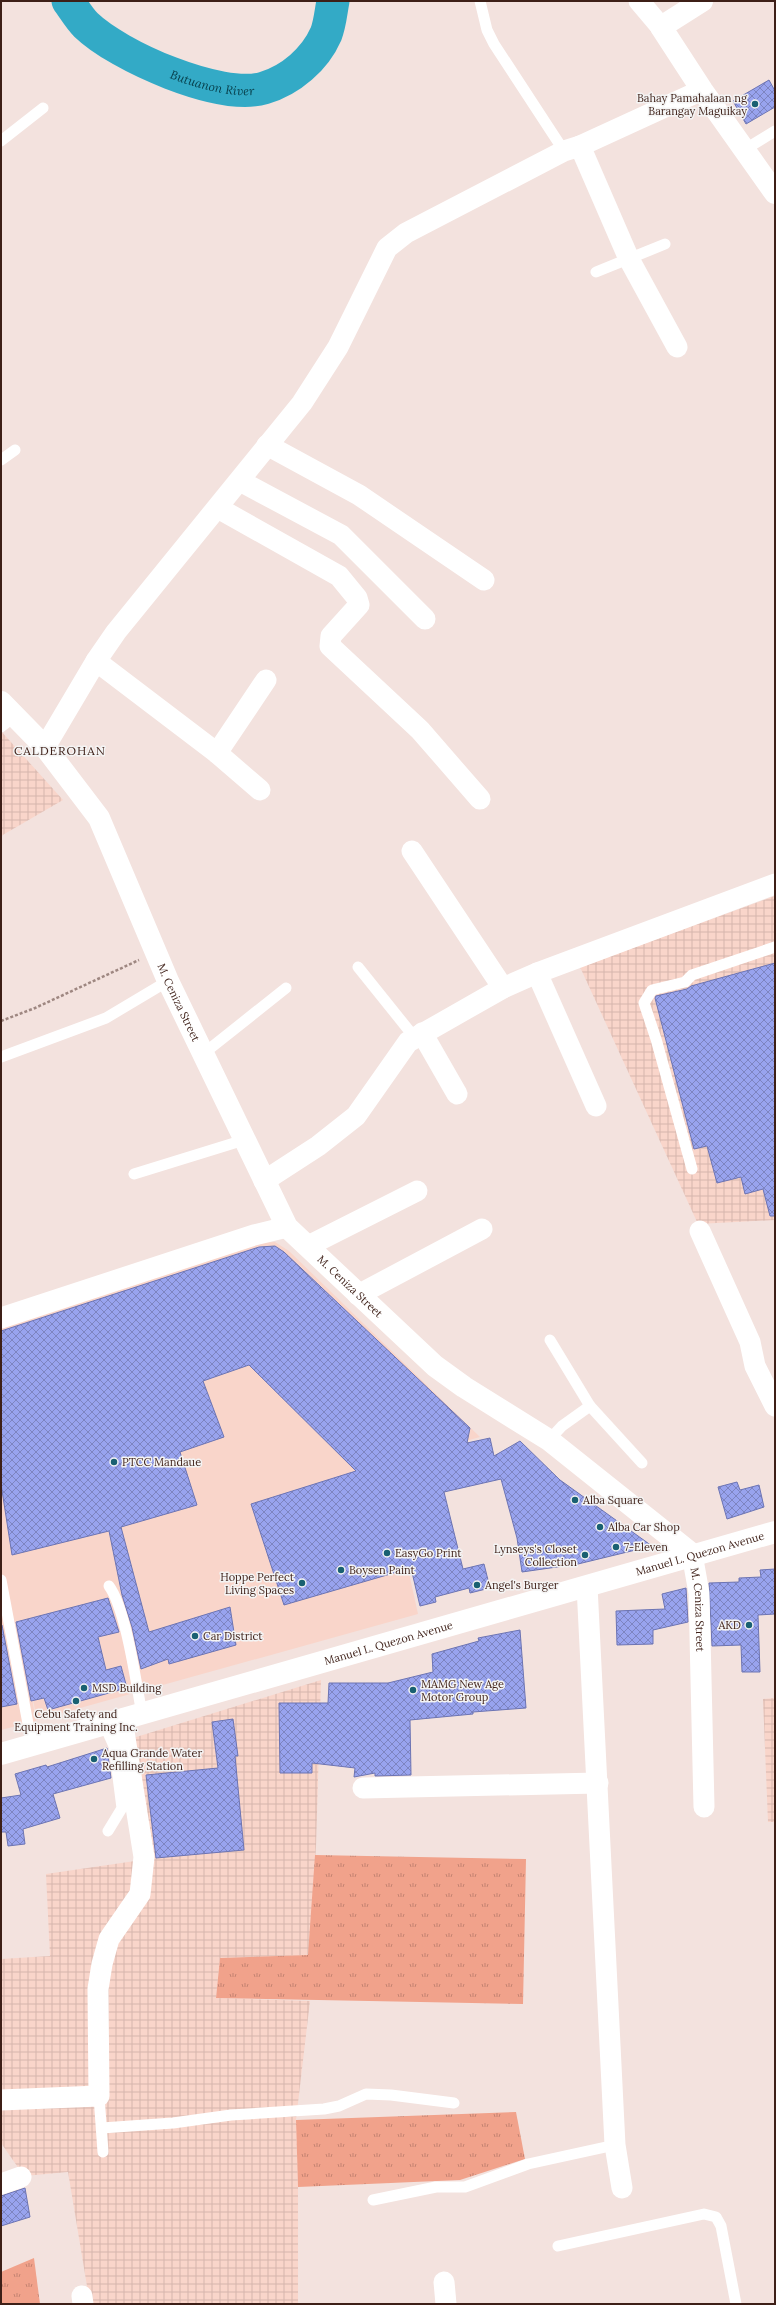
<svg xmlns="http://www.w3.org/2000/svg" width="776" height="2305" font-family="Lora,serif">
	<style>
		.built { fill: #f9d5ca }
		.industrial { fill: url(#industrial-grid) }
		.grass { fill: url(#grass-tufts) }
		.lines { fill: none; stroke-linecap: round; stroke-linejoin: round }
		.river { stroke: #33aac6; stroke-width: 33 }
		.building { fill: url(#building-cross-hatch); stroke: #6c74b3 }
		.path { stroke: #9e8781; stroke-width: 2.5; stroke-dasharray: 3 2; stroke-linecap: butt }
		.lane { stroke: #fff; stroke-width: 11 }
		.street { stroke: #fff; stroke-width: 21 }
		.secondary { stroke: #fff; stroke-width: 22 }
		.poi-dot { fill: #196071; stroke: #f4f4f4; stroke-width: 1.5 }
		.labels { text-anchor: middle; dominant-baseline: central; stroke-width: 3; stroke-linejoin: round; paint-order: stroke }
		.poi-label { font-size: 11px; fill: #3d1f17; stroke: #f4f4f4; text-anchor: start }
		.street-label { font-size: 11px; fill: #3d1f17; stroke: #f4f4f4 }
		.water-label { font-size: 12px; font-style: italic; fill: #063c47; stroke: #f4f4f4 }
		.neighbourhood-label { font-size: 12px; letter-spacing: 1px; fill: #3d1f17; stroke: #f4f4f4 }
	</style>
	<defs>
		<pattern id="industrial-grid" width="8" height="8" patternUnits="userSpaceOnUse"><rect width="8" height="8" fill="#f9d5ca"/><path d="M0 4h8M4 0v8" fill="none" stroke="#d6b6ad"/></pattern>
		<pattern id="grass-tufts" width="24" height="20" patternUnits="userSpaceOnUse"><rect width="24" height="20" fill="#f1a28b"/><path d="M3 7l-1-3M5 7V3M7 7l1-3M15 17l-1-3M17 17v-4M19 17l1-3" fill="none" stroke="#c48371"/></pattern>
		<pattern id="building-cross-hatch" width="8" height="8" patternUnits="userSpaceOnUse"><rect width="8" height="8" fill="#98a3ee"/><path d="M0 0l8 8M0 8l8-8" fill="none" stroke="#7d84c0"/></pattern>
	</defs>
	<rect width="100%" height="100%" fill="#f3e2de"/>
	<polygon class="built" points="275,1242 289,1251 480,1437 385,1464 418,1614 37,1720 27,1669 36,1721 1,1730 1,1327 259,1243"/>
	<g class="industrial">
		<polygon points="1,731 63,800 1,836"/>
		<polygon points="775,896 775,1220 698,1224 580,967"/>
		<polygon points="321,1680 316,1847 309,1955 220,1958 216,1998 310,2001 296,2120 298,2187 298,2304 90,2304 68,2172 24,2176 1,2143 1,1959 50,1956 46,1874 135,1861 120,1742"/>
		<polygon points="775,1698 775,1822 768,1822 763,1699"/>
	</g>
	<g class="grass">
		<polygon points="315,1855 526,1859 523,2004 216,1998 220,1958 308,1955"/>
		<polygon points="516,2112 525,2159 460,2180 298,2187 296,2120"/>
		<polygon points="34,2258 40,2304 1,2304 1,2272"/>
	</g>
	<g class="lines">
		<path class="river" id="s1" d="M68,1C74,9 79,18 86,25C118,56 220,101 264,88C291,80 315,59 326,34C330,24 331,11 333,1"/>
	</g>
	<g class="building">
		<polygon points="769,80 775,91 775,107 746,124 733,101"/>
		<polygon points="775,963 775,1216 770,1216 763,1189 745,1194 741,1177 717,1183 707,1146 694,1149 655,998 656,996 687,989 691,986"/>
		<polygon points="275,1246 284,1252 470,1428 467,1443 490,1438 494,1456 520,1441 560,1480 652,1546 578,1564 522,1572 517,1538 501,1479 444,1492 463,1569 484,1564 490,1588 470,1593 469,1588 435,1597 436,1602 420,1606 411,1568 284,1605 251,1504 356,1471 249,1365 203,1381 224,1437 180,1452 197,1505 121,1527 149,1632 230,1607 236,1645 169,1664 168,1659 141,1669 132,1627 122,1595 109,1531 12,1555 1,1484 1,1331 259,1247"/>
		<polygon points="737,1482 740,1490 759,1485 764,1507 727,1519 718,1487"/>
		<polygon points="775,1569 775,1614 758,1615 760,1672 742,1672 741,1645 712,1646 709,1583 739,1582 739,1578 761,1577 760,1570"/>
		<polygon points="686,1588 688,1622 653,1630 653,1644 617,1645 616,1611 665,1609 662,1594"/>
		<polygon points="108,1598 119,1632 98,1637 106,1670 121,1666 127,1688 48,1710 44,1698 31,1701 16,1622"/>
		<polygon points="2,1625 17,1704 1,1707 1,1626"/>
		<polygon points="520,1630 526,1708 473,1712 473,1714 410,1720 411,1775 375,1776 375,1773 354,1777 355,1768 312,1763 312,1773 280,1773 279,1703 328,1703 329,1683 388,1683 433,1672 432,1654 479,1641 478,1638"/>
		<polygon points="233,1719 238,1756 235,1756 244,1850 156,1858 146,1775 218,1768 212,1722"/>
		<polygon points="107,1748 111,1778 53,1794 60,1818 23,1829 25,1844 8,1846 6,1832 1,1832 1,1798 21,1795 15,1774 46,1765 47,1767"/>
		<polygon points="25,2188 30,2217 1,2226 1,2196"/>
	</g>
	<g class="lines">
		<polyline class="path" points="1,1021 35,1008 139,960"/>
		<g class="lane">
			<polyline points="480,1 487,30 494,44 564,151"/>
			<polyline points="1,141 43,108"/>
			<polyline points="744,150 775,131"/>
			<polyline points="596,272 665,244"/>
			<polyline points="1,460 15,450"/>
			<polyline points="1,727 15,716"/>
			<polyline points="358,967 415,1038"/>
			<polyline points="203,1054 286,988"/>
			<polyline points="1,1057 106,1018 168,981"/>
			<polyline points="692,1169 656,1039 644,1003 652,990 685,982 692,975 775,947"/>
			<polyline points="134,1174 244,1140"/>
			<polyline points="590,1406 642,1463"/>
			<polyline points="549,1440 562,1426 590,1406 550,1340"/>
			<polyline points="1,1580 32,1745"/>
			<path d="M109,1586C126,1609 136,1683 142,1714"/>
			<polyline points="104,1724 114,1746 122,1808 108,1831"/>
			<polyline points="99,2096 103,2152"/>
			<polyline points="102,2128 173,2123 231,2115 324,2109 339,2106 366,2094 391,2095 454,2103"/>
			<polyline points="373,2200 436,2187 465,2187 528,2164 615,2145"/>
			<polyline points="558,2246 704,2214 716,2217 721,2226 736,2304"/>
		</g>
		<g class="street">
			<polyline points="639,1 661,27"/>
			<polyline points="580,146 629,259 677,347"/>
			<polyline points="267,445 359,495 484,580"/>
			<polyline points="240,481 341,535 425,619"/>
			<polyline points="218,508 339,576 357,598 359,605 331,636 330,646 420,730 480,799"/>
			<polyline points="96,661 217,753 260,790"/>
			<polyline points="45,747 96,661 116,632 302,403 338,347 387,248 406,233 564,151 580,146 702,90"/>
			<polyline points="217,753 266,680"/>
			<polyline points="412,851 503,988"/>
			<polyline points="537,973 596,1106"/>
			<polyline points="422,1033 457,1094"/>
			<polyline points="264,1181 318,1146 356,1116 408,1042 503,988 537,973 775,884"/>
			<polyline points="700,1231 750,1342 755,1366 775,1406"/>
			<polyline points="308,1246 417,1191"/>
			<polyline points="358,1295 482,1229"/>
			<polyline points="1,1318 254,1235 287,1227"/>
			<path id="s2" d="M692,1554L699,1593L704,1807"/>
			<polyline points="587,1586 615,2145 622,2188"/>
			<polyline points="363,1788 598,1783"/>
			<polyline points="1,2100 99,2096 98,1989 102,1964 109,1939 140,1894 144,1857 122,1719"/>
			<polyline points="1,2184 21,2177"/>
			<polyline points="444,2282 446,2304"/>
			<polyline points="82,2296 83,2304"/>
		</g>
		<g class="secondary">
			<polyline points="702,1 661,27 702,90 775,193"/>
			<path id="s3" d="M1,702L45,747L99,818L168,981L287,1227L435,1366L464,1387L549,1440L692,1554"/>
			<path id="s4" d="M1,1754L775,1532"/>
		</g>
	</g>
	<g class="poi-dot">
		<circle cx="755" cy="104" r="4"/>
		<circle cx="114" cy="1462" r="4"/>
		<circle cx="575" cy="1500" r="4"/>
		<circle cx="600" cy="1527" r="4"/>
		<circle cx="616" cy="1547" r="4"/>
		<circle cx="387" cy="1553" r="4"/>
		<circle cx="585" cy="1555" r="4"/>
		<circle cx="341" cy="1570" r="4"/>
		<circle cx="302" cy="1583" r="4"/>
		<circle cx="477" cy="1585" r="4"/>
		<circle cx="749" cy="1625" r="4"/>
		<circle cx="195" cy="1636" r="4"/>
		<circle cx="84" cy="1688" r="4"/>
		<circle cx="413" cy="1690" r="4"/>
		<circle cx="76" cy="1701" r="4"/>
		<circle cx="94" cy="1759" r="4"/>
	</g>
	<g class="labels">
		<g class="poi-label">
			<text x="747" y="98" text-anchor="end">Bahay Pamahalaan ng<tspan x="747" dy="13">Barangay Maguikay</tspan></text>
			<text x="122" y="1462">PTCC Mandaue</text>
			<text x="583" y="1500">Alba Square</text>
			<text x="608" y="1527">Alba Car Shop</text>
			<text x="624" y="1547">7-Eleven</text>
			<text x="577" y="1549" text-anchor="end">Lynseys's Closet<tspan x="577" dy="13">Collection</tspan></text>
			<text x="395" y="1553">EasyGo Print</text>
			<text x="349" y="1570">Boysen Paint</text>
			<text x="294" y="1577" text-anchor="end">Hoppe Perfect<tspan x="294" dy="13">Living Spaces</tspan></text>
			<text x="485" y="1585">Angel's Burger</text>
			<text x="741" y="1625" text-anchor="end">AKD</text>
			<text x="203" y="1636">Car District</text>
			<text x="421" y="1684">MAMG New Age<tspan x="421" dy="13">Motor Group</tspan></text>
			<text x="92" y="1688">MSD Building</text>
			<text x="76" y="1714" text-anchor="middle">Cebu Safety and<tspan x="76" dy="13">Equipment Training Inc.</tspan></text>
			<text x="102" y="1753">Aqua Grande Water<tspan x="102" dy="13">Refilling Station</tspan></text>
		</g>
		<g class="street-label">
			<text stroke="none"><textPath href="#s3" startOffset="353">M. Ceniza Street</textPath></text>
			<text stroke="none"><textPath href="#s3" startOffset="689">M. Ceniza Street</textPath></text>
			<text stroke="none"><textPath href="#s4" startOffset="727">Manuel L. Quezon Avenue</textPath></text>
			<text stroke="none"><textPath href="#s2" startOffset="56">M. Ceniza Street</textPath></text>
			<text stroke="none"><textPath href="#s4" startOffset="403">Manuel L. Quezon Avenue</textPath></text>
		</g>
		<g class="water-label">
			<text stroke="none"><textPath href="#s1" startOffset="171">Butuanon River</textPath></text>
		</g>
		<g class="neighbourhood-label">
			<text x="60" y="750">CALDEROHAN</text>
		</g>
	</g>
	<rect width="776" height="2305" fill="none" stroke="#3d1f17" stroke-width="4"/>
</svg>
